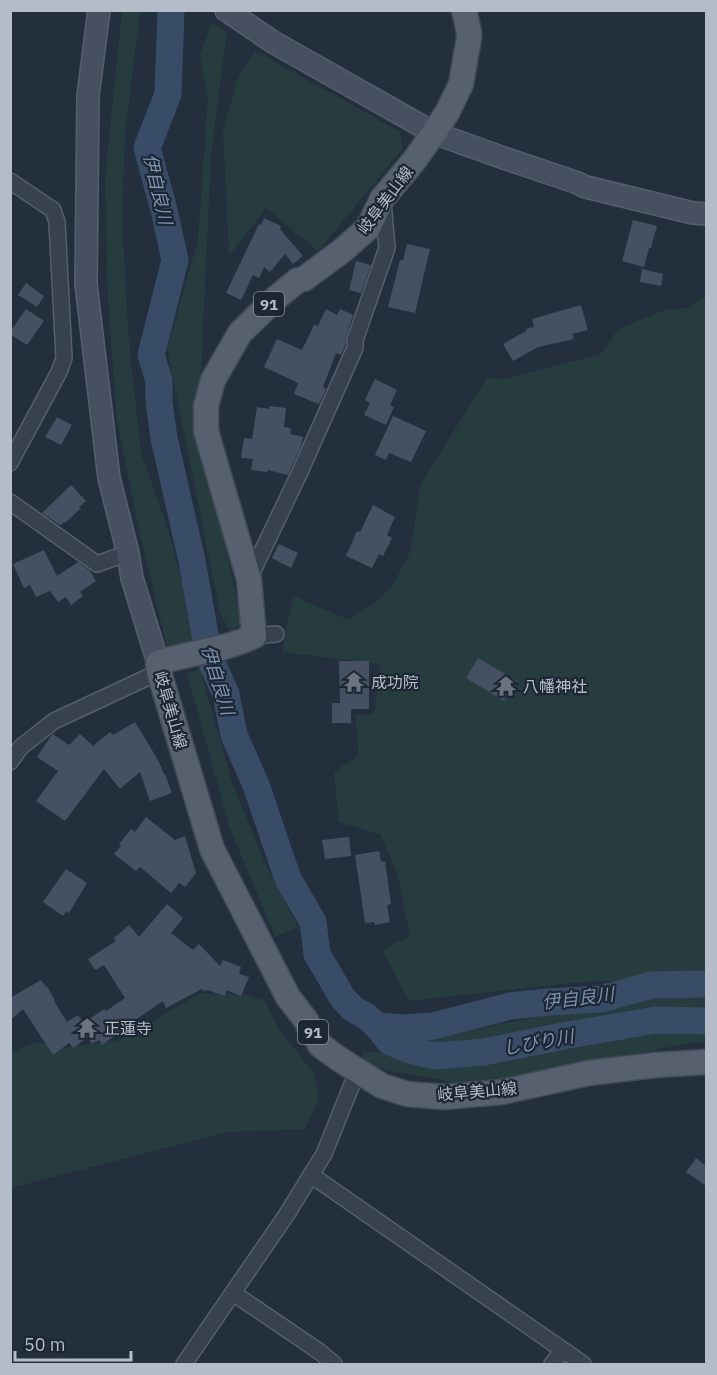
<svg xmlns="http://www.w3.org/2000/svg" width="717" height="1375" font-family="'IBM Plex Sans','Noto Sans JP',sans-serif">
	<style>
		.green { fill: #263c3f }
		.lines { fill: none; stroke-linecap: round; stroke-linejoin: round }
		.river { stroke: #394c67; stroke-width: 27 }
		.building { fill: #455162 }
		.street-casing { stroke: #565f6c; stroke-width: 18 }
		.secondary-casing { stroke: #565f6c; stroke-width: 24 }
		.primary-casing { stroke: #414a57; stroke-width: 27 }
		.street { stroke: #38414e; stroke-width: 15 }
		.secondary { stroke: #465061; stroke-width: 21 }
		.primary { stroke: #56606e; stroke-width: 24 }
		.labels { text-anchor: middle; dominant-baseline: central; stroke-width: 4.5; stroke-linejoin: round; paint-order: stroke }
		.shield { fill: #1d2633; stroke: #878f9c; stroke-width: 1.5 }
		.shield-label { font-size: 15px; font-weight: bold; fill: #b4bcc9 }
		.street-label { font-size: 16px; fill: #b4bcc9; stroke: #1d2633 }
		.poi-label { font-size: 16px; fill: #b4bcc9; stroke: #1d2633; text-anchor: start }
		.water-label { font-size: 18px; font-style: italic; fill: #7c92b1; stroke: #1d2633 }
	</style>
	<rect width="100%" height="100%" fill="#242f3e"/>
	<g class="green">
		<polygon points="122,11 140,11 125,134 122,221 129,342 141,453 168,529 198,641 171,647 166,644 138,525 117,420 108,302 105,179"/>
		<polygon points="211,23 227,32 211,155 201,372 197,419 242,623 230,632 220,612 167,349 198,240 208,99 200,56"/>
		<polygon points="256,51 400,132 403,149 318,251 266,208 229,256 223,131 239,74"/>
		<polygon points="706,295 706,978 581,982 409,1001 382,950 410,936 398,876 381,835 339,822 334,772 359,755 355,715 374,714 381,664 282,652 293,596 349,620 375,603 392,587 411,550 420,485 487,378 504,379 601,354 618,329 665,310 690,308"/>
		<polygon points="200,669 232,783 265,863 298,927 275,937 229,826 187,673"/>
		<polygon points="667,990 706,990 706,1013 652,1013 554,1030 483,1041 414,1042"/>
		<polygon points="201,993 244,994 265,1001 279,1030 313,1072 319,1098 305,1129 227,1132 11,1188 11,1052 36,1042 65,1048 120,1040"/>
		<polygon points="706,1030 706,1044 694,1042 513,1080 464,1084 386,1070 364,1064 362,1051 431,1058 509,1056 646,1034"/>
	</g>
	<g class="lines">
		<g class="river">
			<polyline points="171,10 168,94 147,148 164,210 175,260 151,355 159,380 159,402 164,438 192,561 209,657 226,694 234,735 256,785 288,879 313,922 317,954 342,997 353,1009 366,1016 377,1026 390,1042 410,1050 435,1056 484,1052 563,1036 656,1020 706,1021"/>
			<polyline points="377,1026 404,1028 433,1026 510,1006 548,1002 601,999 651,985 706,984"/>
		</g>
	</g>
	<g class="building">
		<polygon points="264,218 281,226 280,229 303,256 293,264 285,254 270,272 264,267 259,278 253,275 241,300 226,293 259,224 261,225"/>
		<polygon points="633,220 657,226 651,248 649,248 644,267 622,261"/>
		<polygon points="407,244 430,249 415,313 388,307 400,260 403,260"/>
		<polygon points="356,261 371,265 361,293 349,290"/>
		<polygon points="642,269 663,274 661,286 640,282"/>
		<polygon points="26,283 44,296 37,307 18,295"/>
		<polygon points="581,305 588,330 572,334 574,339 538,347 513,361 503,344 526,331 526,329 534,327 532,319"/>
		<polygon points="26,309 44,321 27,345 10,334 10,332"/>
		<polygon points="326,309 337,315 340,309 353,315 346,337 345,346 341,355 336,353 323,387 326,389 319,404 294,394 298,383 264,367 277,339 302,350 314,325 318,326"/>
		<polygon points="375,379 397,390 390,405 394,407 386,425 364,415 370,403 365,400"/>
		<polygon points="269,406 286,408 284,427 291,428 290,434 303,437 301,446 288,475 268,470 267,472 251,470 253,459 241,458 244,438 252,439 257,407 269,409"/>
		<polygon points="393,416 426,431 411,462 389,453 386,460 375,455"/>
		<polygon points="57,417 72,425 61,445 45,437"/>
		<polygon points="71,485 86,501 79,507 81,508 65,523 64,522 60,525 42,513"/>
		<polygon points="373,505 395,517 387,535 392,538 383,556 379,554 372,568 346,556 357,531 360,532"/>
		<polygon points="279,544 298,553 291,568 272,558"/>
		<polygon points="44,550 57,576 78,562 90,571 96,581 80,592 83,596 71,605 66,597 58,602 50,591 36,597 30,585 24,588 13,564"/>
		<polygon points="478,658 517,681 504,701 466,678"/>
		<polygon points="339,661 369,661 369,709 351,709 351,723 332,723 332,703 340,703"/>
		<polygon points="135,722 158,760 164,774 165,774 172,793 150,801 140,772 120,789 104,769 65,821 36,801 58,771 37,757 51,736 53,734 69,745 80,734 93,746 110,732 113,735"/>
		<polygon points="146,817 175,840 185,836 196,873 185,887 179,883 171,893 140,867 136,871 114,854 121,846 119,844 131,829 135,832"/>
		<polygon points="349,837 351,856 325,859 322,840"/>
		<polygon points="379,851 381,862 385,861 391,904 387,905 390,922 375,925 374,922 365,923 355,855"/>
		<polygon points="66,869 87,883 69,913 66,911 63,916 43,902"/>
		<polygon points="167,904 183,918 171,933 193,950 199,944 220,966 223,960 241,967 239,974 249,977 241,996 227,990 225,996 207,990 204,991 202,989 166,1008 163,1001 119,1031 120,1032 102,1045 99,1040 92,1044 88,1037 73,1048 69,1043 53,1055 23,1009 10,1020 10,998 41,980 46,987 47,986 55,1001 54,1001 67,1022 78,1015 84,1023 104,1009 106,1011 125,998 104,965 95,970 88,959 116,941 114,938 129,925 139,937"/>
		<polygon points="696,1158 706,1166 706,1186 686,1172"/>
	</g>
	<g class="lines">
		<g class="street-casing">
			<g id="street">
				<polyline points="10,181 53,210 57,222 64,358 59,372 10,463"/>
				<polyline points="10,502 97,564 128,553"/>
				<polyline points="249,579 299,474 355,348 355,340 387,248 383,202"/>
				<polyline points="254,636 276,634"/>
				<polyline points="10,762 21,747 54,721 159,672"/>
				<polyline points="311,1175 583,1364"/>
				<polyline points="233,1293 320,1352 334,1364"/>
				<polyline points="184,1364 287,1214 324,1154 357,1072"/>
				<polyline points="552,1364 563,1350"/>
			</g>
		</g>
		<g class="secondary-casing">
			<g id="secondary">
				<polyline points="99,10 88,96 86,284 109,478 128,553 132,578 158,663"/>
				<polyline points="226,10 273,42 434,133 498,156 575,182 586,187 693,213 706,214"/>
			</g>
		</g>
		<g class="primary-casing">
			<path id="primary" d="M464,10L469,32V38L461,84L448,111L434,133L413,162L382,199L368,228L343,250L304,279L298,280L276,298L240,333L213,380L206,406V431L249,579L254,636C224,651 189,652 158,663L159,672L212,849L288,997L305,1019L320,1045L339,1059L382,1086L407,1094L444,1097L502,1092L589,1073L656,1065L706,1062"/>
		</g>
		<use href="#street" class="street"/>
		<use href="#secondary" class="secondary"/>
		<use href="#primary" class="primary"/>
	</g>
	<defs>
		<g id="temple-bare" transform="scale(1.62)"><path d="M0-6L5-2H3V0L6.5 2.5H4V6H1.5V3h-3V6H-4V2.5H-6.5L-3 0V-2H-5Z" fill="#6b7280" stroke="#1d2633" stroke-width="2.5" paint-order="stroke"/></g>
	</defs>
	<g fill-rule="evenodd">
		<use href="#temple-bare" x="354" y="682"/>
		<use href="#temple-bare" x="506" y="686"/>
		<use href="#temple-bare" x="87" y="1028"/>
	</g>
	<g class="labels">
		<g class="shield">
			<rect x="254" y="292" width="30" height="24" rx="4.5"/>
			<rect x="298" y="1020" width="30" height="24" rx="4.5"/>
		</g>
		<g class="shield-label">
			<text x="269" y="304">91</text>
			<text x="313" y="1032">91</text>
		</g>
		<g class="street-label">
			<text transform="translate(385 200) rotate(-53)">岐阜美山線</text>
			<text transform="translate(171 710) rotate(74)">岐阜美山線</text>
			<text transform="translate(477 1091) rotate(-5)">岐阜美山線</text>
		</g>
		<g class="poi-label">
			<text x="371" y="682">成功院</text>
			<text x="523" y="686">八幡神社</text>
			<text x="104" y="1028">正蓮寺</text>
		</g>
		<g class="water-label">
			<text transform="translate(158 189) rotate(77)">伊自良川</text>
			<text transform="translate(218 680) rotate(73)">伊自良川</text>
			<text transform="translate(578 998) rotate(-7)">伊自良川</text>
			<text transform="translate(538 1042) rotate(-10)">しびり川</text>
		</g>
	</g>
	<rect width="717" height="1375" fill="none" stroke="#b4bcc9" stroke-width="24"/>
	<path d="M15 1351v9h116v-9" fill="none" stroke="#b4bcc9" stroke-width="3"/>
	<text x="24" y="1351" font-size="18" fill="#b4bcc9" stroke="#1d2633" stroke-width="4.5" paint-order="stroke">50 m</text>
</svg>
